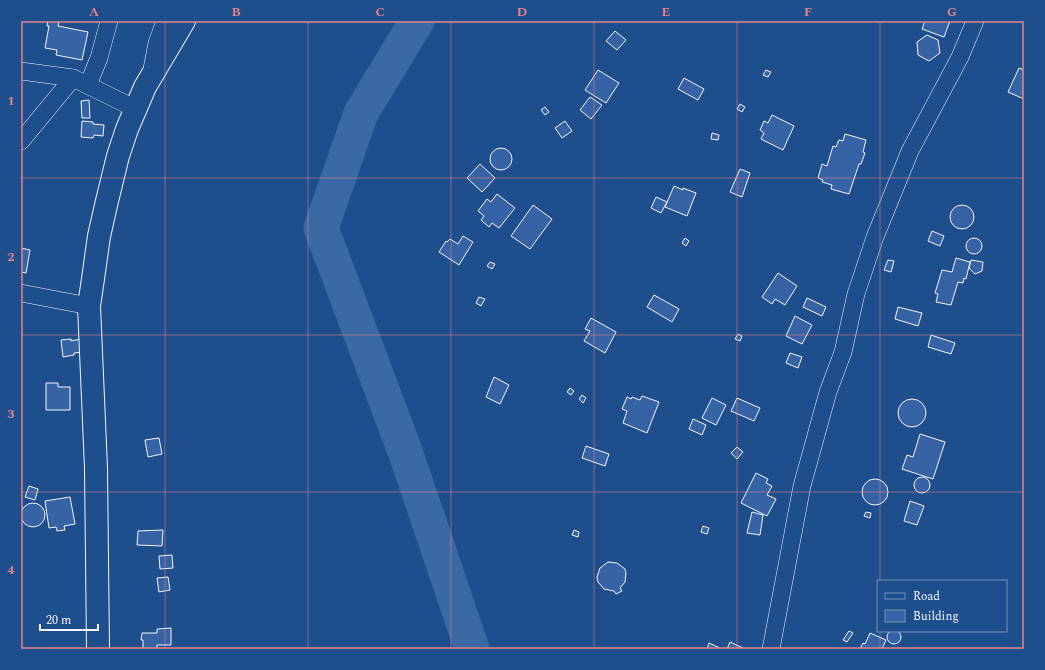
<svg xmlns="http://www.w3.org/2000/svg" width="1045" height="670" font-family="Spectral,serif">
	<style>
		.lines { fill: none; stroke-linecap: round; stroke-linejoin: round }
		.river { stroke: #3b69a3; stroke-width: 35 }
		.building { fill: #3563a3; stroke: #f2f6ff }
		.minor-casing { stroke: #f2f6ff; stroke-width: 18 }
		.tertiary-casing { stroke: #f2f6ff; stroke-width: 24 }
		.minor { stroke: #1f4e8c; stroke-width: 17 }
		.tertiary { stroke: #1f4e8c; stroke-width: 22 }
		.grid { fill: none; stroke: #e38589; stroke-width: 1; stroke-opacity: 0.55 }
		.neatline { fill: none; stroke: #e38589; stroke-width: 1.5 }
		.grid-label { font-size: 13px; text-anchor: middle; font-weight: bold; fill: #e38589 }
	</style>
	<rect width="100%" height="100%" fill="#1f4e8c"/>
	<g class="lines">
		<polyline class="river" points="417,21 361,113 321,228 406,454 472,649"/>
	</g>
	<g class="building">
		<polygon points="48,21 59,21 58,26 88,32 82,60 56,55 57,50 45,48 49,26 47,26"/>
		<polygon points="925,21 950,21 944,37 922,29"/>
		<polygon points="615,31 626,40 617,50 606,41"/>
		<polygon points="927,35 938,40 940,53 929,61 918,55 917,42"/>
		<polygon points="1019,68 1024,70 1024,99 1008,92"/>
		<polygon points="598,70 619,83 606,103 585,90"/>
		<polygon points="766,70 771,72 768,77 763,75"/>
		<polygon points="684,78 704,89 698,100 678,89"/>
		<polygon points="590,97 602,105 591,119 580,110"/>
		<polygon points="89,100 90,118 82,118 81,101"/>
		<polygon points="740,104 745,107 742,112 737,109"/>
		<polygon points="545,107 549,112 545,115 541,110"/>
		<polygon points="772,115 794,126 783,150 761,139 764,133 760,130 764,121 768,123"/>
		<polygon points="82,121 93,122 93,124 104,125 103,136 94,135 93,138 81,137"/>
		<polygon points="565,121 572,131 562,138 555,128"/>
		<polygon points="712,133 719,135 718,140 711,139"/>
		<polygon points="845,134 866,140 863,152 865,153 861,164 859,164 849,194 831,189 832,185 822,182 823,180 818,178 822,164 827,166 833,146 836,147 839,140 843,141"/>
		<circle cx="501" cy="159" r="11"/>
		<polygon points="480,164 495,178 482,192 467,178"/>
		<polygon points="740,169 750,173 742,197 730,192"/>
		<polygon points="674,186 683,190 683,188 696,193 687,216 665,207"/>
		<polygon points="497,194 515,208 499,228 492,223 489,227 481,220 484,216 478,211 487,199 491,202"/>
		<polygon points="656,197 667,202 661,213 651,208"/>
		<circle cx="962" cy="217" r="12"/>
		<polygon points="533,205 552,219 530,249 511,236"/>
		<polygon points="932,231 944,236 940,246 928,241"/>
		<polygon points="463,236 473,242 459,265 439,252 446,241 447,242 450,239 458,244"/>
		<circle cx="974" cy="246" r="8"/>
		<polygon points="685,238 689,241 686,246 682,243"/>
		<polygon points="21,248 30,250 26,273 21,272"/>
		<polygon points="956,258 970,262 966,279 964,278 963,283 958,282 951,305 936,302 938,294 935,293 942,270 952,272"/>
		<polygon points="888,260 894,261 891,272 884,270"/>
		<polygon points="971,260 983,262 982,271 975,274 969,268"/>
		<polygon points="490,262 495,264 492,269 487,266"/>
		<polygon points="778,273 797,286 785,305 775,299 772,304 762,297"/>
		<polygon points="654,295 679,309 672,322 647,307"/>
		<polygon points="479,297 485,299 481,306 476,303"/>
		<polygon points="807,298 826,307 822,316 803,307"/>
		<polygon points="898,307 922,313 918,326 895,319"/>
		<polygon points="795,316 812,325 802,344 786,336"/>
		<polygon points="591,318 616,332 605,353 584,341 590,331 585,329"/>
		<polygon points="738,334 742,336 740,341 735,339"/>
		<polygon points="931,335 955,343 951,354 928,347"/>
		<polygon points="71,339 71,341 81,339 83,352 74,353 74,355 63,357 61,340"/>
		<polygon points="790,353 802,357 798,368 786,363"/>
		<polygon points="494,377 509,385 500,404 486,397"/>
		<polygon points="46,383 58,383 58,387 70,387 70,410 46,410"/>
		<polygon points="570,388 574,391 571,395 567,392"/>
		<polygon points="582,395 586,398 583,403 579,399"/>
		<polygon points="642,396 659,402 647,433 623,423 627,411 622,409 627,397 631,399 632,397 640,400"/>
		<polygon points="712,398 726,405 716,425 702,418"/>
		<polygon points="737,398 760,408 754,421 731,411"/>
		<circle cx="912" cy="413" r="14"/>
		<polygon points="693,419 706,425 702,435 689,429"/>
		<polygon points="920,434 945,442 933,479 902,469 907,455 913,457"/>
		<polygon points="159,438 162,454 148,457 145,440"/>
		<polygon points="586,446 609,454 605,466 582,458"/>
		<polygon points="737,447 743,452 737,459 731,453"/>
		<polygon points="756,473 768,479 766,483 772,486 767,495 776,499 767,516 741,503"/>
		<circle cx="922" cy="485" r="8"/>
		<circle cx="875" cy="492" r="13"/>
		<polygon points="29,486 38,489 35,500 25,497"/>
		<polygon points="70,497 75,524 64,526 65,530 57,531 56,527 49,528 45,501"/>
		<polygon points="910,501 924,506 917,525 904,521"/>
		<circle cx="33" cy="515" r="12"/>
		<polygon points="752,512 763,515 760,535 747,533"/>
		<polygon points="866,512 871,513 870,518 864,516"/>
		<polygon points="703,526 709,528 707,534 701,532"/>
		<polygon points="163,530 162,546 137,545 138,531"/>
		<polygon points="574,530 579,532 578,537 572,535"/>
		<polygon points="172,555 173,568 160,569 159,556"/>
		<polygon points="608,562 617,563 625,569 626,573 625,582 620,588 622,591 616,594 614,591 604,589 598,582 597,577 600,568"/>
		<polygon points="168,577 170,590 159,592 157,578"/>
		<polygon points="171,628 171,645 157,645 157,649 143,649 143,640 141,640 142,633 157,633 157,629"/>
		<circle cx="894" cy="637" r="7"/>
		<polygon points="849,631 853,633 847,642 843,640"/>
		<polygon points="870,633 886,640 882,649 860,649 863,643 865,644"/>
		<polygon points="730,642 743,648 743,649 727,649"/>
		<polygon points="709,643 722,649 707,649"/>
	</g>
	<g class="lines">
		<g class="minor-casing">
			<g id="minor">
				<polyline points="152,69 157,43 165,21"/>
				<polyline points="21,71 73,78 136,109"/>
				<polyline points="88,85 99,58 109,21"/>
				<polyline points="21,141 73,78"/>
				<polyline points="21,293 89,306"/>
				<polyline points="771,649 802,486 828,392 843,352 856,294 875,237 910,151 960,57 975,21"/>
			</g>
		</g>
		<g class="tertiary-casing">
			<polyline id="tertiary" points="98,649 96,468 89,306 93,279 99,236 107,201 118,156 127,129 145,87 184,21"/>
		</g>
		<use href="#minor" class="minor"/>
		<use href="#tertiary" class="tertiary"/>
	</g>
	<path class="grid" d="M165,21V649M308,21V649M451,21V649M594,21V649M737,21V649M880,21V581M21,178H1024M21,335H1024M21,492H1024M880,631V649"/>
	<rect width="1045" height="670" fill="none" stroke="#1f4e8c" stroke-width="44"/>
	<rect x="877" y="580" width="130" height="52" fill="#1f4e8c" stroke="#7391ba"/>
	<rect x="885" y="593" width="20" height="6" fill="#1f4e8c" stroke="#7391ba"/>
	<text x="913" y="600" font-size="12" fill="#f2f6ff">Road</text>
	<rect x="885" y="610" width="20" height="12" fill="#3563a3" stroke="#7391ba"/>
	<text x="913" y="620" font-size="12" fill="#f2f6ff">Building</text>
	<path d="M40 624v6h58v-6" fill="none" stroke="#f2f6ff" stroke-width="2"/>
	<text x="46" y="624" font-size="12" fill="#f2f6ff" stroke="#1f4e8c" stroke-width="3" paint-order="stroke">20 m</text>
	<rect x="22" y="22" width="1001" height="626" class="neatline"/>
	<g class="grid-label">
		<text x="94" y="16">A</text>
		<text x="236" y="16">B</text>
		<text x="380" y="16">C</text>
		<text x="522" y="16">D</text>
		<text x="666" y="16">E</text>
		<text x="808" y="16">F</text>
		<text x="952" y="16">G</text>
		<text x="11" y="105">1</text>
		<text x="11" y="261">2</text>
		<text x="11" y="418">3</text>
		<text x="11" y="574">4</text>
	</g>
</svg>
